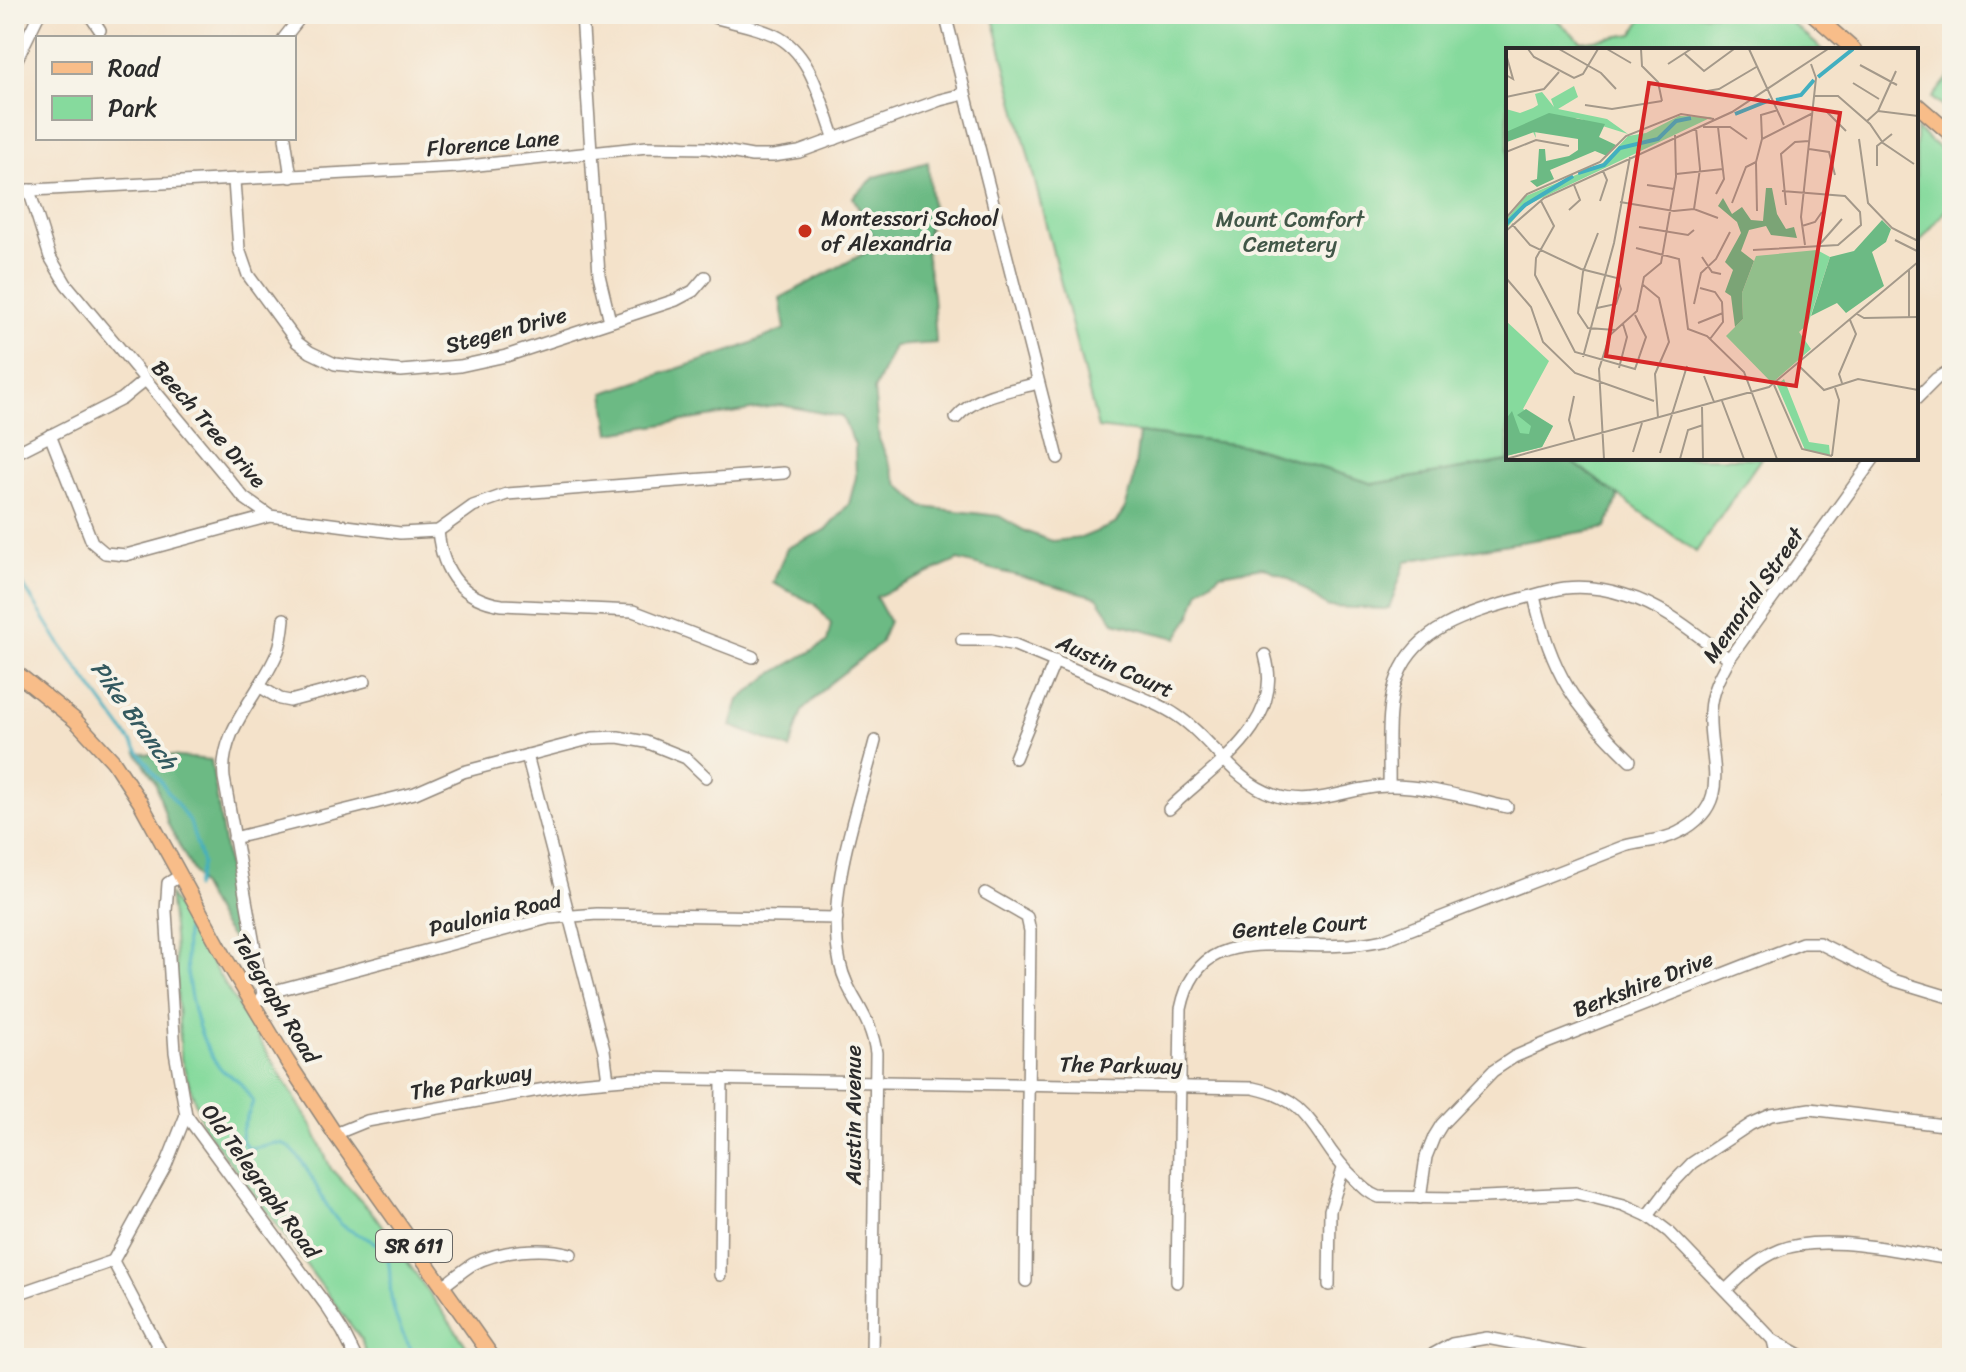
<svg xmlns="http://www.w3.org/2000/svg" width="1966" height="1372" font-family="Sriracha,sans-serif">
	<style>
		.green { fill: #86da9d; stroke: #588264; stroke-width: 2 }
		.forest { fill: #6cba84; stroke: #4c7258; stroke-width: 2 }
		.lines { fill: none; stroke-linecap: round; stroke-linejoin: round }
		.stream { stroke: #42afc0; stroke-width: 3 }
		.minor-casing { stroke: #90867a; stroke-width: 14 }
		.major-casing { stroke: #90867a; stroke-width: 17 }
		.minor { stroke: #fff; stroke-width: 11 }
		.major { stroke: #f8bd89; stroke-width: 14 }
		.poi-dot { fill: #c8321e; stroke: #f7f3e8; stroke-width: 3 }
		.labels { text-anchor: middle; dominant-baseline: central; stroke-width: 8; stroke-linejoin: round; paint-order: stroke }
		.shield { fill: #f7f3e8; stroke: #686764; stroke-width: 2 }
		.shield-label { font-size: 20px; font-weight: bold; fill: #2b2b2b }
		.street-label { font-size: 22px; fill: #2b2b2b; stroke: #f7f3e8 }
		.poi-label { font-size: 22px; fill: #2b2b2b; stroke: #f7f3e8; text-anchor: start }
		.park-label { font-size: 22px; fill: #425748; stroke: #f7f3e8 }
		.water-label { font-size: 24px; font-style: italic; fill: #33595f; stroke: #f7f3e8 }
		.inset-river { fill: none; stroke: #42afc0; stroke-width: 4 }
		.inset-road { fill: none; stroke: #a4998a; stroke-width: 2 }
		.view { fill: #d62828; fill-opacity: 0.15; stroke: #d62828; stroke-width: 4 }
		.inset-edge { fill: none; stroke: #2b2b2b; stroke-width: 4 }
	</style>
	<rect width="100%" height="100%" fill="#f7f3e8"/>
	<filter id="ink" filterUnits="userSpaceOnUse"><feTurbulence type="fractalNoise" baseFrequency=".0125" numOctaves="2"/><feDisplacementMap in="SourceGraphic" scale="16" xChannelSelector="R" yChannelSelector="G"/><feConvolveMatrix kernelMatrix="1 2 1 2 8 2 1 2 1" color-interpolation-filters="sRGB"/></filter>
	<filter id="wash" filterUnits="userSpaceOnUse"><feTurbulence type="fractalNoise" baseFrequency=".006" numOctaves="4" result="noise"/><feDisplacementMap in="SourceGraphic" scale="32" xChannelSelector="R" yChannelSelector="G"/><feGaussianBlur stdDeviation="1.8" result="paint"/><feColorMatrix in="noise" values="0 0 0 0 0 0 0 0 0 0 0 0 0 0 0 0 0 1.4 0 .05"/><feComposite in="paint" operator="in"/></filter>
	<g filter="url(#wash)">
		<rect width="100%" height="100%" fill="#f4e2ca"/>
		<g class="green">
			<polygon points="992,14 1550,14 1582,42 1633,34 1645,14 1781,14 1823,50 1508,50 1508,458 1525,458 1374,484 1249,446 1098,428"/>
			<polygon points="1952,73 1952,115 1932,98"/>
			<polygon points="1916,129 1952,159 1952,202 1916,247"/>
			<polygon points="1567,458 1761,458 1696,552"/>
			<polygon points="169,894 311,1124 331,1169 375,1216 475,1358 367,1358 361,1339 203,1126 181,1059 174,936"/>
		</g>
		<g class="forest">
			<polygon points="928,162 932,210 925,247 933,295 936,343 894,346 874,390 879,439 898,484 923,507 999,516 1027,532 1052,541 1081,538 1115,524 1125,508 1133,483 1139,433 1249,446 1374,484 1525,458 1567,458 1619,496 1606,528 1406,561 1389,609 1328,607 1288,578 1263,567 1220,574 1200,590 1191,616 1177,638 1114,622 1097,597 958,560 876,597 889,621 880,644 829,684 802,711 790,749 731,726 739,700 770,675 827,642 831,624 815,604 773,583 787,548 826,530 849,504 856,477 855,445 842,417 781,405 610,433 604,393 737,349 785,329 780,298 878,246 853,197 875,177"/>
			<polygon points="137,753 211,760 241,951 221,924 168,824 155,781"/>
		</g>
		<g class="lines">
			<g class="stream">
				<polyline points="14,570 60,644 190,822 202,863 195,888"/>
				<path d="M189,912C179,955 192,1037 222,1070C227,1074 233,1077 238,1081C244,1086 248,1095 253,1101C249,1116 241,1124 241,1139L248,1148C262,1148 274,1140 284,1144C307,1155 321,1206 341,1224C352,1235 379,1239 386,1254C392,1265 389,1283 391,1296C394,1318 404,1339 417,1358"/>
			</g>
		</g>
	</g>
	<g filter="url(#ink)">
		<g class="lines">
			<g class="minor-casing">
				<g id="minor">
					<polyline points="89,14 100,30"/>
					<polyline points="582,14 599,275 610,321"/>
					<polyline points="945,14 1058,458"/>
					<path d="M714,17C733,23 755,26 774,35C812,52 821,103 835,139"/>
					<polyline points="284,38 303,14"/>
					<polyline points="14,65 39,14"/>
					<polyline points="285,138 291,177"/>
					<polyline points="234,181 239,249 248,275 297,342 310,352 335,364 401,371 460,366 506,356 676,300 693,291 705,277"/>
					<polyline points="29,190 50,257 66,284 244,498 270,516 400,533 438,531 473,506 507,494 784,473"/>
					<polyline points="14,191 459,167 647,147 707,148 752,156 773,156 799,152 940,100 964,94"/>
					<polyline points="1916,399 1936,379 1952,369"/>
					<path d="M956,418C977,394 1009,391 1038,383"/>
					<polyline points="50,435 92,542 105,553 126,555 270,516"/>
					<polyline points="14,454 122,399 145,380"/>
					<path d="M438,531C442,570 460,599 502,605L633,611L753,657"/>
					<path d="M1534,596C1551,673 1574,706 1630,760"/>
					<path d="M962,640H991L1015,645C1049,659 1082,673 1116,687C1136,695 1158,703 1176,715C1212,738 1232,781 1274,795C1312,809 1349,787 1387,786C1427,785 1469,799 1507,807"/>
					<polyline points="259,686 280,699 290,701 365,681"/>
					<polyline points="527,755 604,1050 608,1080"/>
					<polyline points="1015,758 1055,661"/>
					<path d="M1389,786C1390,753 1385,706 1398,676C1417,627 1471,613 1517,600C1533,596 1549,590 1565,588C1585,586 1606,589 1625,595C1664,606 1697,635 1729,659"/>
					<polyline points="1948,791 1952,793"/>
					<path d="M1169,809C1212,767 1286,725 1265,655"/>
					<polyline points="234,838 415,793 463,772 593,738 618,737 646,742 686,758 706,777"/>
					<polyline points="180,876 168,883 166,911 175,1052 186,1115 325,1304 343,1332 356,1358"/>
					<polyline points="985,893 1027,917 1030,931 1026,1281"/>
					<polyline points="263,994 549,918 597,914 837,918"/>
					<path d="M260,999L263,994L224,778C219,729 261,694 278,651C282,641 283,630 284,619"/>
					<path d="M335,1134L367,1121L578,1083L635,1078L1253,1088C1317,1101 1313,1140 1354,1178C1362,1186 1368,1193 1379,1197L1461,1198L1576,1193L1624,1205L1648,1216L1669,1232L1773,1340L1806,1358"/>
					<polyline points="1420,1198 1426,1157 1434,1137 1442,1124 1493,1071 1514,1057 1544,1044 1802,943 1819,943 1893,980 1952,998"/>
					<polyline points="1648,1216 1672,1184 1692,1163 1751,1124 1771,1115 1810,1109 1952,1126"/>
					<polyline points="113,1261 166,1165 186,1115"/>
					<polyline points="113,1261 164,1358"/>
					<polyline points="720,1275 722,1079"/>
					<path d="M1177,1282L1181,1009C1194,946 1235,944 1290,945C1321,946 1352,947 1383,940L1625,846C1643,841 1663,841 1679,832C1736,803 1707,758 1710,711C1711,691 1720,675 1729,659L1874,458"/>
					<polyline points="1329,1285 1330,1210 1343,1169"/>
					<path d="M443,1286C453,1279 463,1270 473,1264C501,1250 542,1246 571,1254"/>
					<path d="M1726,1290C1742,1274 1758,1259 1780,1250C1823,1232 1905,1253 1952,1259"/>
					<polyline points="14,1295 113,1261"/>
					<polyline points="1773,1340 1777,1358"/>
					<path d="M872,1358L876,1053C871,1014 847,997 840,963C825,893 858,808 875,741"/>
					<polyline points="1426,1358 1452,1344 1487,1338 1592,1358"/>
				</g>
			</g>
			<g class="major-casing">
				<g id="major">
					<polyline points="1813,14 1854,50"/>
					<polyline points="1916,104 1952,135"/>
					<polyline points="14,671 75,720 113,761 140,802 227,961 287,1061 335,1134 493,1358"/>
				</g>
			</g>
			<use href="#minor" class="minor"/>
			<use href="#major" class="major"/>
		</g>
	</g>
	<circle class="poi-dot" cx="805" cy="231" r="8"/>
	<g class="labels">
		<rect class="shield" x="376" y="1230" width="76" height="32" rx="6"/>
		<g class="shield-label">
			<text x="414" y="1246">SR 611</text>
		</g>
		<g class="street-label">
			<text transform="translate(493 143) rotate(-5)">Florence Lane</text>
			<text transform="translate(506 330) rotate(-15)">Stegen Drive</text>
			<text transform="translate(209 424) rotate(49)">Beech Tree Drive</text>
			<text transform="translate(1753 595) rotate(-55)">Memorial Street</text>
			<text transform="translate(1115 666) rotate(24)">Austin Court</text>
			<text transform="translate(495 914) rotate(-13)">Paulonia Road</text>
			<text transform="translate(1300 926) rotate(-4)">Gentele Court</text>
			<text transform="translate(1643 984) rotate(-21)">Berkshire Drive</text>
			<text transform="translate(276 998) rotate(59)">Telegraph Road</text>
			<text transform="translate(1121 1065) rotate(1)">The Parkway</text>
			<text transform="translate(471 1082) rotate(-10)">The Parkway</text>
			<text transform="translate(853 1115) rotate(-90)">Austin Avenue</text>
			<text transform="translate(261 1181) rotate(54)">Old Telegraph Road</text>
		</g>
		<g class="poi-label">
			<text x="821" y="218">Montessori School<tspan x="821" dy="25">of Alexandria</tspan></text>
		</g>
		<g class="park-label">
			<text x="1290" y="219">Mount Comfort<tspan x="1290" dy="25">Cemetery</tspan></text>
		</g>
		<g class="water-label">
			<text transform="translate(134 715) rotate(54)">Pike Branch</text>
		</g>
	</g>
	<g transform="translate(1506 48)">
		<rect width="412" height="412" fill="#f4e2ca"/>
		<path d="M68,38L72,49L52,61L101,71L122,86L71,70L29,83L30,90L27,84L0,91V61L14,65L27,60L32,57L29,46L36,44L48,59L45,51ZM173,68L206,69L19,158L0,181V172L20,148L96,116L122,88L140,85ZM311,202L324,209L302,276L293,284L305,301L266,335L220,288L237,271L236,245L250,208ZM0,273L43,313L17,361L47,378L36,399L0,408ZM278,331L303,394L323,397L324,407L299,402L271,337Z" fill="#86da9d"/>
		<path d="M43,65L99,76L93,89L110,97L101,108L89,103L44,122L48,131L31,139L24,133L31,131L33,101H39L40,113L63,108L72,102V91L28,84L1,94L0,84ZM260,140H266L271,166L280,181L288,179L291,190L265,187L260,178L243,182L235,203L248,213L236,245L237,271L229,279L225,248L219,244L227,222L219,214L235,185L231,174L212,158L217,150L226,166L236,159L245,172L257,173ZM376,172L385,181L380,194L366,204L378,238L340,265L331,255L305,268L324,209L348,203ZM20,361L47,378L36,399L0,408V371L6,363L14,385L23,386L25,378L11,367Z" fill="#6cba84"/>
		<path class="inset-river" d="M312,29L347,1M270,52L295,47L308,32M229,66L264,52M72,125L98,117L114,100L152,91L170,73L185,70M0,176L19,157L67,128"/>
		<path class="inset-road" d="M22,1L28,9L68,30L77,26L92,1M53,1L95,25L110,41M101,1L125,15M135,1L136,18L152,34L156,53M243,1L278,77M0,6L7,31L0,27M179,6L198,23L228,1M162,16L185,1M354,17L391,37M347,35L373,51M195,44L213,41L252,18M308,48H332L364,76L377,95L408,116M0,49L38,41L53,24M79,57L106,61L156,53M307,60L319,62L340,83M372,63L390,23M361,73L372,63L412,68M197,79H224L241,91M256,91L255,67L272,62M353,91L362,155L386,180L412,193M303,101L323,104L329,127M0,104L30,92L63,98M371,118V98L386,86M170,126L217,121M141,137L168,141M210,146L218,131L212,79M35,153L48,178L30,210L29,227L69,304L129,321L140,289L129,267M94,153L101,132L97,123M114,154L168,163L188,161L212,170M226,155L240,119L250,114M280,157L275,106L289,94L303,93M188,161L194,121L190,80M63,162L74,152L68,137M251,163L250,114L256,91L307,65M0,170L21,146L94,114L120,88L175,66L208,71M6,176L24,197L75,221L111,230L115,241L110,256L91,260M296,178L309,174L316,164M133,179L182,187L188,182M0,183L38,150L226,64L322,1M92,185L77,224L72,265L82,280L109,282M389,192L411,203M314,196L336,171M299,197L295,169L310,30L305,16M130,200L173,211L182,281L201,288L238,324L271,411M247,202L332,197L355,177L354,164L339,148L276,143M196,209L206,224L215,226M0,230L25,259L37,294L69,325L148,353M136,236L153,250L163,294L149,326L152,370M194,240L209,244L216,254L217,274L204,291M188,256L195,225L210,211L224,184M351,266L358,270L412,269M403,270V222M192,275L217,265M77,309L108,195L124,109M292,317L318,342L352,331L412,342M113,320L121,289L117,276M198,328L208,354M336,335L333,326L350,286L344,272M268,337L296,401L326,408M68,348L63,372L69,393M216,353L238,411M196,359L197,411M127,404L136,375M154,405L181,318M326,408L333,352L329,340M0,411L263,339L412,214M98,411L93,321L104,287L131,263L138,229L155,215L170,129L169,87M174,411L182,382L197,377"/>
		<path class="view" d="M143,35L334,65L290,338L100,308Z"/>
		<rect width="412" height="412" class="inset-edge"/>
	</g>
	<rect width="1966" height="1372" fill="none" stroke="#f7f3e8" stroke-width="48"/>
	<rect x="36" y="36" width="260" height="104" fill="#f7f3e8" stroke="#a5a39c" stroke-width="2"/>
	<rect x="52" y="62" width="40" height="12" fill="#f8bd89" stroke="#a5a39c" stroke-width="2"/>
	<text x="108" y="76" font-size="24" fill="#2b2b2b">Road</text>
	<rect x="52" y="96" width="40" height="24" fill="#86da9d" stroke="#a5a39c" stroke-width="2"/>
	<text x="108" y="116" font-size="24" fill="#2b2b2b">Park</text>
</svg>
